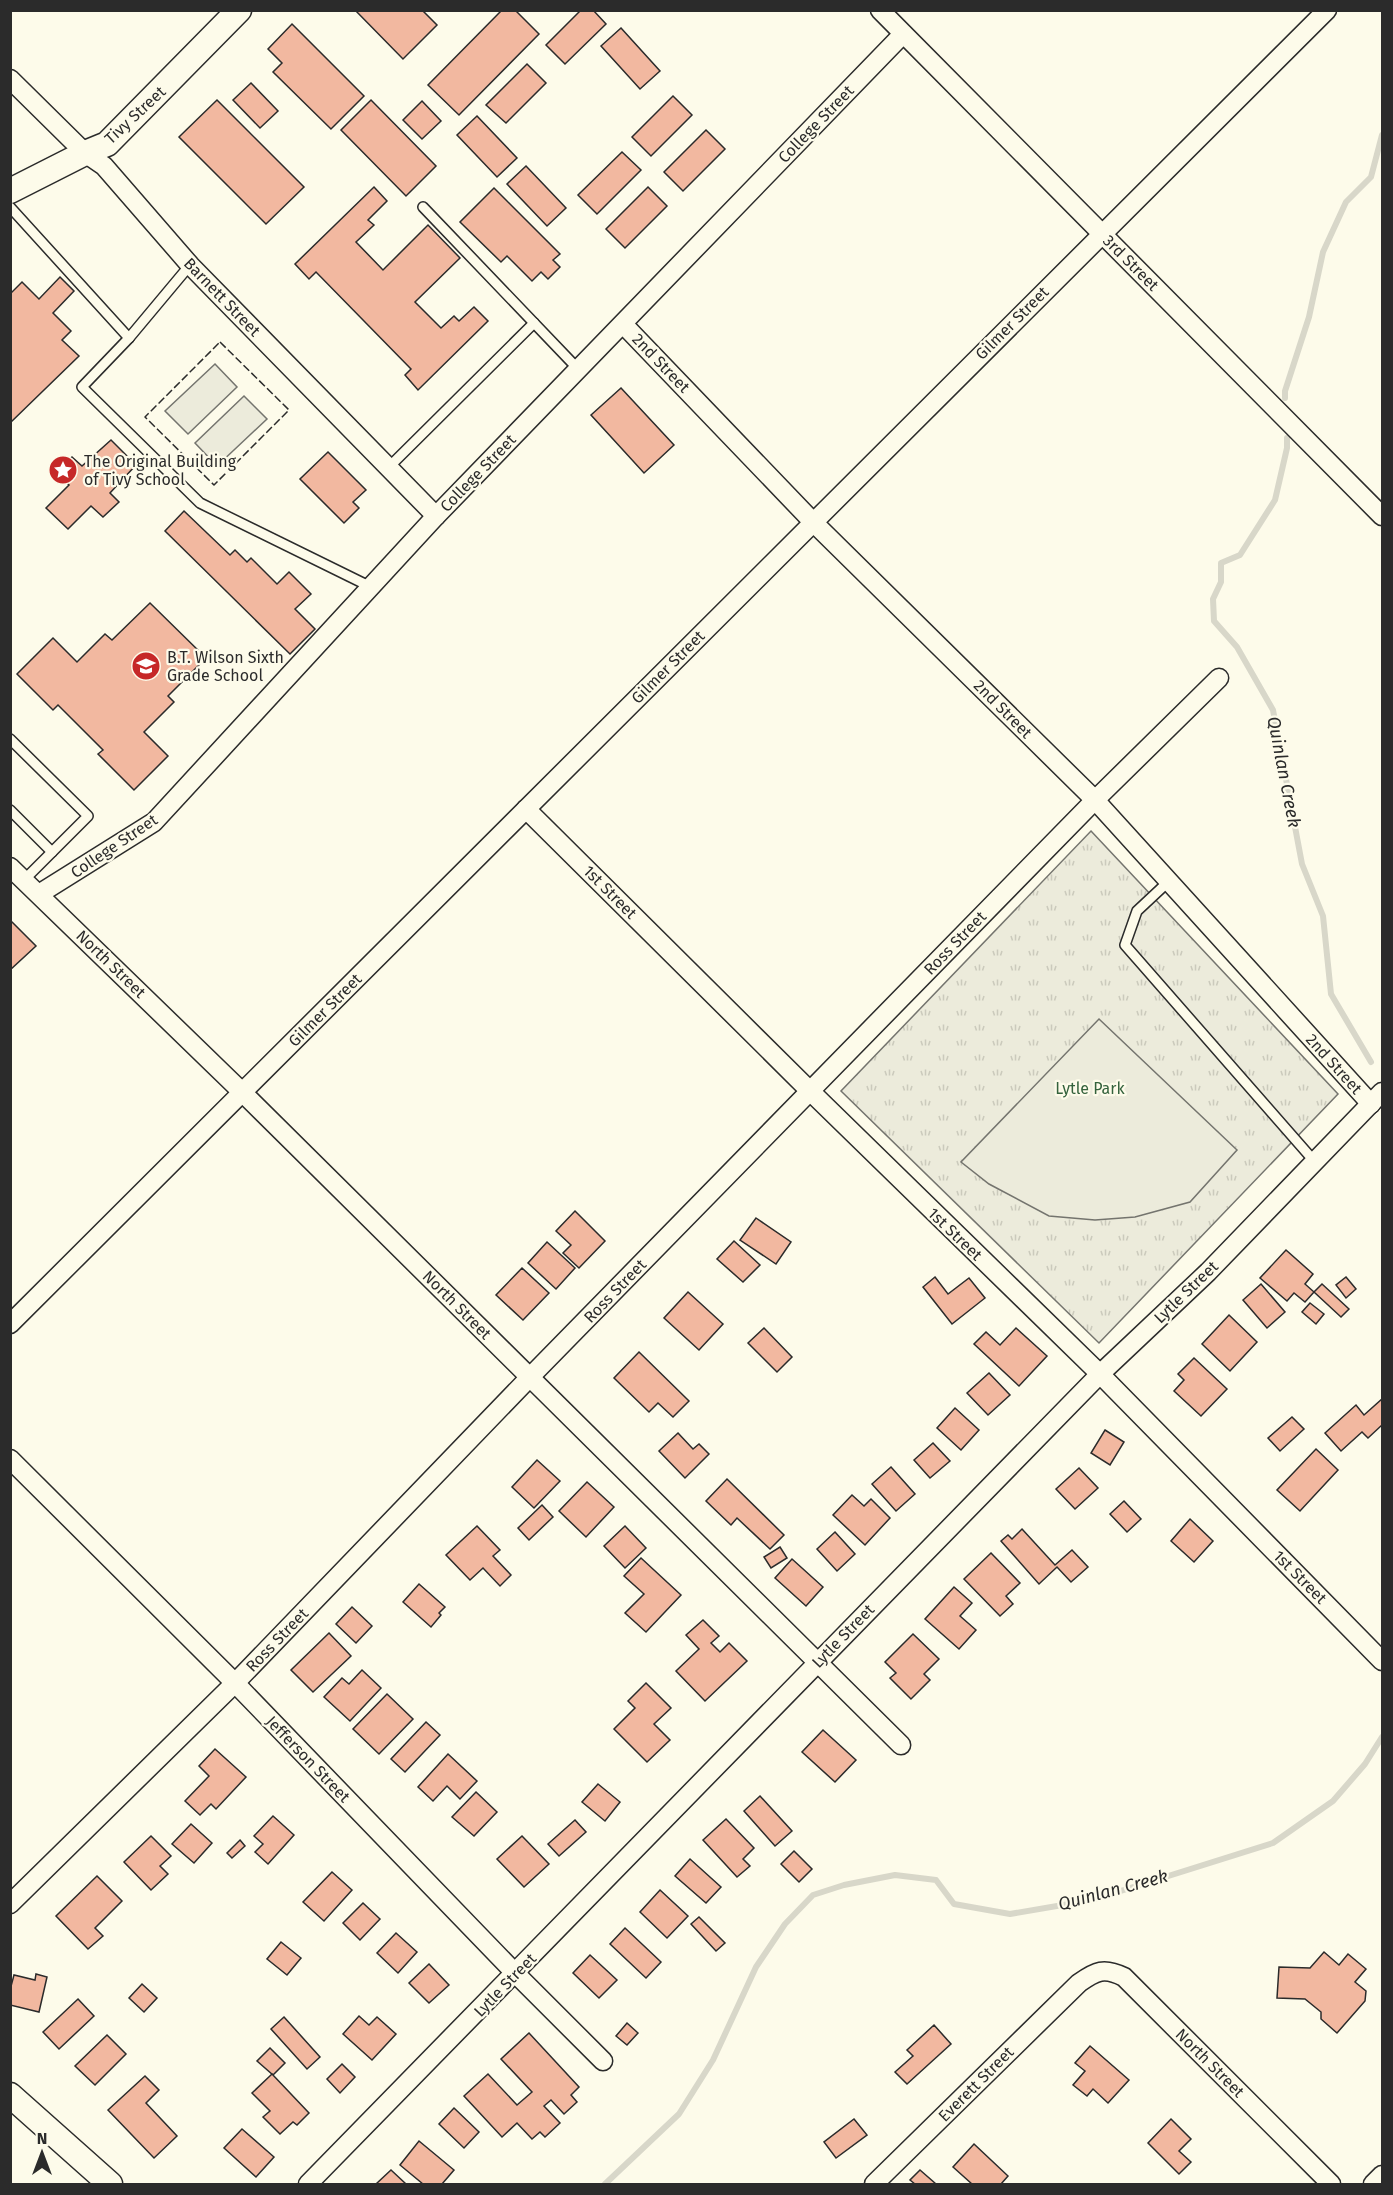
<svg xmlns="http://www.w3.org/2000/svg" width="1393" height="2195" font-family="'Fira Sans',sans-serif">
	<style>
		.park { fill: url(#park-tufts); stroke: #74746e; stroke-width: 1.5 }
		.pitch { fill: #ecebdb; stroke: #74746e; stroke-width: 1.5 }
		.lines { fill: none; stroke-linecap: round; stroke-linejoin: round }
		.stream { stroke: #d8d7c9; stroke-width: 6 }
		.building { fill: #f2b8a0; stroke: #2b2b2b; stroke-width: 1.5 }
		.lane-casing { stroke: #2b2b2b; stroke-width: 12 }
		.street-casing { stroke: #2b2b2b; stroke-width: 21 }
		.secondary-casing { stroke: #2b2b2b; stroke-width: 27 }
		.lane { stroke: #fdfbea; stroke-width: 9 }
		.street { stroke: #fdfbea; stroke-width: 18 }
		.secondary { stroke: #fdfbea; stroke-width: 24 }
		.fence { stroke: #2b2b2b; stroke-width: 1.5; stroke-dasharray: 8 3; stroke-linecap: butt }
		.labels { text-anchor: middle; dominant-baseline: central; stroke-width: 4.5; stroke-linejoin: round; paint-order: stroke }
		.street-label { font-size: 16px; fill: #2b2b2b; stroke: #fdfbea }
		.poi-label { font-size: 16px; fill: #2b2b2b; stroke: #fdfbea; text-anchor: start }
		.park-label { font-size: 16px; fill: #34623c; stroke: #fdfbea }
		.water-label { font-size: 18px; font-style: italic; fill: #2b2b2b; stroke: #fdfbea }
	</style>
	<defs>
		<pattern id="park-tufts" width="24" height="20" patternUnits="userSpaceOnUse" patternTransform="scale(1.5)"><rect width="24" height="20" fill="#ecebdb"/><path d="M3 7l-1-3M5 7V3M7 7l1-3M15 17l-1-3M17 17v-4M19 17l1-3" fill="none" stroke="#cbcabc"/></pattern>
	</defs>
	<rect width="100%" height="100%" fill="#fdfbea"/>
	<polygon class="park" points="1091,831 1338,1094 1099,1343 841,1091"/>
	<g class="pitch">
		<polygon points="215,364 237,387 188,434 165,411"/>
		<polygon points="244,396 267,419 217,466 195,443"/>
		<polygon points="1099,1019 1237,1150 1190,1202 1135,1217 1095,1220 1049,1216 989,1184 961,1162"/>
	</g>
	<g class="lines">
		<g class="stream">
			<polyline points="1285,398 1285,391 1309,317 1323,252 1346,202 1371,177 1382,135"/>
			<polyline points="1287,438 1287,448 1275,500 1240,555 1221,563 1221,582 1213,599 1214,621 1237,647 1273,710 1302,864 1323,916 1331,994 1371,1062"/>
			<polyline points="605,2184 679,2114 713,2060 756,1967 785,1924 813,1895 844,1885 895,1875 936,1880 954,1904 1010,1914 1092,1900 1273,1843 1333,1801 1365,1764 1382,1737"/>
		</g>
	</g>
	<g class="building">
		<polygon points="355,10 422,10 437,25 403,59"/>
		<polygon points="502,10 515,10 539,34 459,115 428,85"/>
		<polygon points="581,10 593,10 606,24 565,64 546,45"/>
		<polygon points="292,24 364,96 331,129 273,72 282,63 268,49"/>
		<polygon points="621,28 660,71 640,89 601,46"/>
		<polygon points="527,64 546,83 506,123 486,105"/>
		<polygon points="251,83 278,111 260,128 233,100"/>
		<polygon points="673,96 692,115 651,156 632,137"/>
		<polygon points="217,100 304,187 266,224 179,137"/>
		<polygon points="371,100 436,166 406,196 341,130"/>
		<polygon points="422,101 441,121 422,139 403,120"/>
		<polygon points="477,116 517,158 497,177 457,135"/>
		<polygon points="706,130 725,149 683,191 664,172"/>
		<polygon points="622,152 641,170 597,214 578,195"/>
		<polygon points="526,166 566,208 547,226 507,184"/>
		<polygon points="374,187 387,201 368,220 374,225 356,242 383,270 428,225 460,258 415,302 441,328 454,316 459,321 474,307 488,321 418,390 405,375 411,369 316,272 309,279 295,264"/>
		<polygon points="648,187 667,206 625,248 606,229"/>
		<polygon points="494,188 560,254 553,260 560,267 548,279 541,272 532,281 507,256 501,262 460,222"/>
		<polygon points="60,277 74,291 53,313 71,331 62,340 79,356 10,423 10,294 22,282 39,299"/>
		<polygon points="621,388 674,445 644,473 591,415"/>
		<polygon points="111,440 136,465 110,493 119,502 103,517 91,506 68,529 46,508 69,485 57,472 72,457 82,466"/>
		<polygon points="328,452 366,490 353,502 359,508 344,523 300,479"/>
		<polygon points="184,511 230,555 235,550 247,562 251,558 277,584 289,572 311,594 295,609 315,629 290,654 165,531"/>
		<polygon points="150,603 206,658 168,696 174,702 144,732 168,756 134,790 98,754 103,750 58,705 53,710 17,674 53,638 77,662 105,634 112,640"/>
		<polygon points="10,920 36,946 10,970"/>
		<polygon points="575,1211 605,1241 579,1268 563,1253 571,1245 556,1231"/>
		<polygon points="756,1218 791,1242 776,1264 740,1240"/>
		<polygon points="734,1241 760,1265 743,1282 717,1259"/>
		<polygon points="547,1242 575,1268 556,1289 528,1263"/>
		<polygon points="1286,1250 1313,1274 1305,1284 1314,1292 1305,1302 1294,1293 1287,1301 1260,1278"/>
		<polygon points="522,1268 549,1293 523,1320 496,1295"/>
		<polygon points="935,1277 948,1294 969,1278 985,1298 952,1324 923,1287"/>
		<polygon points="1346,1277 1356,1289 1346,1298 1336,1285"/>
		<polygon points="1261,1284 1285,1312 1267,1328 1243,1300"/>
		<polygon points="1322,1284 1349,1309 1341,1317 1314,1292"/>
		<polygon points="688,1292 723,1324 699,1350 664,1318"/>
		<polygon points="1310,1303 1324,1314 1316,1324 1302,1312"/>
		<polygon points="1229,1315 1257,1342 1230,1371 1202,1344"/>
		<polygon points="764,1328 792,1357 777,1372 748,1343"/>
		<polygon points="1016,1328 1047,1356 1019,1386 974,1344 986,1332 1000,1345"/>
		<polygon points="639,1352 689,1401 673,1417 658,1403 649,1412 614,1378"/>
		<polygon points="1194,1358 1227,1389 1201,1416 1174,1391 1184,1380 1178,1374"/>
		<polygon points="989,1373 1010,1395 988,1415 967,1393"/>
		<polygon points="1382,1399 1382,1425 1368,1438 1362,1432 1341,1451 1325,1433 1356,1405 1364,1415"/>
		<polygon points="955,1408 979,1430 961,1450 937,1428"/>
		<polygon points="1292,1417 1304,1429 1280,1451 1268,1438"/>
		<polygon points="1105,1430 1124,1442 1110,1465 1091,1453"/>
		<polygon points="678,1433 693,1449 699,1444 709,1454 685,1478 659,1451"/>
		<polygon points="933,1443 950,1461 930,1478 914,1460"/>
		<polygon points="1316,1449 1338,1470 1300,1511 1277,1490"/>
		<polygon points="537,1460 560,1481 534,1508 512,1487"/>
		<polygon points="891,1467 915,1494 896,1511 872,1484"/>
		<polygon points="1079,1468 1098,1488 1075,1509 1056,1489"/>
		<polygon points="727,1479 784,1535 770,1549 737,1518 731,1525 706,1501"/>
		<polygon points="587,1482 614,1507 586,1537 559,1511"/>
		<polygon points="852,1495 864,1506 871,1499 890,1518 865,1545 833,1515"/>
		<polygon points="1124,1501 1141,1519 1127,1532 1110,1514"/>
		<polygon points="542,1505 553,1517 529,1540 518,1528"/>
		<polygon points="1190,1519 1213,1541 1194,1562 1171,1541"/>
		<polygon points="477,1526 500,1550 493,1556 511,1575 500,1586 483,1568 470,1580 446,1555"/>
		<polygon points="625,1526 646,1548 625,1568 604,1546"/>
		<polygon points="1022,1529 1055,1565 1072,1550 1088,1567 1071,1582 1057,1567 1039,1584 1001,1541 1008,1535 1012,1539"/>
		<polygon points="835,1532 855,1554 837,1571 817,1549"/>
		<polygon points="780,1547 787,1558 771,1568 764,1557"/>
		<polygon points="991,1553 1020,1583 1006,1596 1013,1604 1000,1616 964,1579"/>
		<polygon points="641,1558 681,1595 646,1632 625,1613 644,1594 624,1576"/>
		<polygon points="792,1559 823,1587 806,1606 775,1578"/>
		<polygon points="419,1584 445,1607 439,1613 441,1615 431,1627 403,1602"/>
		<polygon points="954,1587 972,1603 960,1616 976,1630 959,1649 925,1619"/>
		<polygon points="352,1607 372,1626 356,1643 336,1624"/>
		<polygon points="703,1620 719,1636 711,1643 720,1652 729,1643 747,1661 705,1701 676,1671 699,1649 686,1635"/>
		<polygon points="329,1633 351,1656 313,1692 291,1670"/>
		<polygon points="913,1634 939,1659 924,1674 930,1680 911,1699 890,1678 896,1673 885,1662"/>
		<polygon points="362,1670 381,1688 350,1721 324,1697 342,1678 349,1684"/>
		<polygon points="646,1683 671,1708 654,1724 670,1740 647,1762 614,1729 635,1708 628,1701"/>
		<polygon points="387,1694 413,1719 379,1754 353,1729"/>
		<polygon points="426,1722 440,1735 405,1772 391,1759"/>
		<polygon points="823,1730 856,1760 835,1782 802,1752"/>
		<polygon points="215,1749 246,1777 216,1809 211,1804 200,1815 185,1801 209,1776 199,1766"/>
		<polygon points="448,1754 477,1781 460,1799 447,1786 433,1801 418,1787"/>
		<polygon points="598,1784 620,1802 605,1821 582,1802"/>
		<polygon points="476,1792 497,1812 474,1836 452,1817"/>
		<polygon points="760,1796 792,1831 775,1846 744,1811"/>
		<polygon points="273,1816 294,1835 268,1864 255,1852 263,1844 254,1836"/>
		<polygon points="726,1819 754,1848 743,1859 750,1866 737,1877 703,1840"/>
		<polygon points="575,1820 586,1832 559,1856 548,1844"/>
		<polygon points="191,1824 212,1843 194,1863 172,1844"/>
		<polygon points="151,1836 171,1856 160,1866 168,1874 151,1890 124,1862"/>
		<polygon points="522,1836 549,1864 524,1887 497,1859"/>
		<polygon points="240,1840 245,1846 232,1858 227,1853"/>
		<polygon points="794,1851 812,1869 799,1882 781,1864"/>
		<polygon points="690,1859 721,1887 706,1903 675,1876"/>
		<polygon points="332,1872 352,1890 324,1921 303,1902"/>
		<polygon points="97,1876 122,1901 95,1928 103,1936 88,1949 56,1916"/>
		<polygon points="660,1890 688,1916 667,1938 640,1912"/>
		<polygon points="363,1903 380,1919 360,1940 343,1923"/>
		<polygon points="699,1917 725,1943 716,1951 691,1924"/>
		<polygon points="625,1928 661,1962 646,1978 610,1944"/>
		<polygon points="396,1933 417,1952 398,1973 377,1953"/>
		<polygon points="281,1942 301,1958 287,1975 267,1959"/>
		<polygon points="1324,1952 1339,1965 1348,1954 1366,1969 1355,1982 1366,1991 1365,2001 1337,2033 1321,2019 1321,2012 1305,1999 1277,1998 1279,1967 1310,1968"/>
		<polygon points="590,1955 617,1980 599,1998 573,1973"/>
		<polygon points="429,1964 449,1985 429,2003 409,1983"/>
		<polygon points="36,1974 47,1977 39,2012 10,2005 10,1990 14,1975 35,1980"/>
		<polygon points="142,1984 157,1998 144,2012 129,1998"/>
		<polygon points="78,1999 94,2016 59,2049 43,2032"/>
		<polygon points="359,2016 369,2025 377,2017 396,2034 372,2060 343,2034"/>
		<polygon points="284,2017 320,2057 307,2069 271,2029"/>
		<polygon points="627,2023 638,2033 627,2045 616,2036"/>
		<polygon points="934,2025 951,2044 907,2084 895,2072 913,2056 907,2050"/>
		<polygon points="529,2033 579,2087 571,2095 577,2102 564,2114 551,2100 544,2106 560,2123 545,2137 540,2132 532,2139 517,2123 502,2137 464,2096 488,2074 517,2105 532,2092 501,2059"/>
		<polygon points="107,2035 126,2054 95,2085 75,2066"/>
		<polygon points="1090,2046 1129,2080 1108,2103 1093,2089 1087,2096 1073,2085 1085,2071 1075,2063"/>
		<polygon points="270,2048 285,2063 273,2075 257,2061"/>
		<polygon points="342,2064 355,2077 340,2093 327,2079"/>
		<polygon points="272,2074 309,2113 297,2125 293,2122 280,2134 263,2117 270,2111 252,2093"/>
		<polygon points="145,2076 159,2090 146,2103 177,2136 154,2158 108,2110"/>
		<polygon points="454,2108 479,2132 464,2148 439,2124"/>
		<polygon points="854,2119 867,2135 836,2158 824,2142"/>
		<polygon points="1171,2119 1191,2139 1179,2151 1191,2162 1179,2174 1148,2143"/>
		<polygon points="242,2129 274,2157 256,2177 224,2148"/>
		<polygon points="419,2141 454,2170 442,2184 423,2184 400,2165"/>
		<polygon points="974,2144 1008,2176 1001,2184 972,2184 953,2167"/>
		<polygon points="391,2170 406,2184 376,2184"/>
		<polygon points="920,2170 936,2184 915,2184 910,2180"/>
	</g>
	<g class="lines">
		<g class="lane-casing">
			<g id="lane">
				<polyline points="10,207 129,338"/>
				<polyline points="423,207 579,370"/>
				<polyline points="190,265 129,338 82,387 200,503 371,587"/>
				<polyline points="389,467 534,323"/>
				<polyline points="10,739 88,816 24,880"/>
				<polyline points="10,810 52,852"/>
				<polyline points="1168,882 1137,911 1125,945 1315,1162"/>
			</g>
		</g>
		<g class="street-casing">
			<g id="street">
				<polyline points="880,10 1382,516"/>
				<polyline points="10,79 85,153 104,166 190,265 436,516"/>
				<polyline points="623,324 813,522 1095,800 1371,1104"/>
				<polyline points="526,809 810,1091 1100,1374 1382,1661"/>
				<polyline points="10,867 242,1092 901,1745"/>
				<polyline points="39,894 154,822 436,516 903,34"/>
				<polyline points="10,1324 1327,10"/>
				<polyline points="10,1459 235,1683 516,1974 603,2061"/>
				<polyline points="10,1904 235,1683 530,1377 1095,800 1219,678"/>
				<polyline points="308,2184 1100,1374 1208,1272 1382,1092"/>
				<path d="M874,2184L1079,1983C1096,1971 1104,1967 1124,1977L1331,2184"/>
				<polyline points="1373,2184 1382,2175"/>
			</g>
		</g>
		<g class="secondary-casing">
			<g id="secondary">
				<polyline points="10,191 85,153 107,144 239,10"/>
				<polyline points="10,2095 110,2184"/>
			</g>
		</g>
		<use href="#lane" class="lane"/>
		<use href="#street" class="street"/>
		<use href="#secondary" class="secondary"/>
		<polygon class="fence" points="220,342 289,410 214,485 145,417"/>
	</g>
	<defs>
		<g id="sight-disc" transform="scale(1.5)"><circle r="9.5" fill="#c62828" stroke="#fdfbea"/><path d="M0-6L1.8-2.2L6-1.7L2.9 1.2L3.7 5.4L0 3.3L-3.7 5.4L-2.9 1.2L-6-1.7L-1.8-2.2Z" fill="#fff"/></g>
		<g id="school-disc" transform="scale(1.5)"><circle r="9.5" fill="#c62828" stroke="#fdfbea"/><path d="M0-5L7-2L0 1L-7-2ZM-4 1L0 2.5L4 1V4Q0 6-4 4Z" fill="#fff"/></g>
	</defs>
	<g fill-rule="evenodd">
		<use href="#sight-disc" x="63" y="470"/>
		<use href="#school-disc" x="146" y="666"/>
	</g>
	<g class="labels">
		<g class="street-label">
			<text transform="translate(135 115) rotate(-43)">Tivy Street</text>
			<text transform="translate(816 124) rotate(-46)">College Street</text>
			<text transform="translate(1131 263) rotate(45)">3rd Street</text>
			<text transform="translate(222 297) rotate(46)">Barnett Street</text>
			<text transform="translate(1012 323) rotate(-45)">Gilmer Street</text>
			<text transform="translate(661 363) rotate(46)">2nd Street</text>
			<text transform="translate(478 473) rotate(-46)">College Street</text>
			<text transform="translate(668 667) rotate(-45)">Gilmer Street</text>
			<text transform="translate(1003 709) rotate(45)">2nd Street</text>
			<text transform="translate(114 846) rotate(-34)">College Street</text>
			<text transform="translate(610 892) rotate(45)">1st Street</text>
			<text transform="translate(955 943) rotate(-46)">Ross Street</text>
			<text transform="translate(111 964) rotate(44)">North Street</text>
			<text transform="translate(325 1010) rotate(-45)">Gilmer Street</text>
			<text transform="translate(1334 1064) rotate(48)">2nd Street</text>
			<text transform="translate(955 1234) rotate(44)">1st Street</text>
			<text transform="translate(615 1291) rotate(-46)">Ross Street</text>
			<text transform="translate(1186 1292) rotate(-44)">Lytle Street</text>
			<text transform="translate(457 1305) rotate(45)">North Street</text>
			<text transform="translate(1300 1577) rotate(45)">1st Street</text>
			<text transform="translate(843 1636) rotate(-46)">Lytle Street</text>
			<text transform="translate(277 1640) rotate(-46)">Ross Street</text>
			<text transform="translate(308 1759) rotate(46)">Jefferson Street</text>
			<text transform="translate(505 1985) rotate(-46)">Lytle Street</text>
			<text transform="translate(1210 2063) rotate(45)">North Street</text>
			<text transform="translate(976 2084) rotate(-45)">Everett Street</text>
		</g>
		<g class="poi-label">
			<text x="84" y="461">The Original Building<tspan x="84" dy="18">of Tivy School</tspan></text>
			<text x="167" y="657">B.T. Wilson Sixth<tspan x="167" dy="18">Grade School</tspan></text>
		</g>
		<g class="park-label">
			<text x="1090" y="1088">Lytle Park</text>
		</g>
		<g class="water-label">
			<text transform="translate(1284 772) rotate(79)">Quinlan Creek</text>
			<text transform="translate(1113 1890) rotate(-15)">Quinlan Creek</text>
		</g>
	</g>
	<rect width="1393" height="2195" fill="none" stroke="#2b2b2b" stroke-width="24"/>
	<g transform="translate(42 2153)" stroke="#fdfbea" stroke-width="4.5" paint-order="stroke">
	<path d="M0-4.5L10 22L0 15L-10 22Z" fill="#2b2b2b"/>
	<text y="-9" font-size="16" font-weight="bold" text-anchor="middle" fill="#2b2b2b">N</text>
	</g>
</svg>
